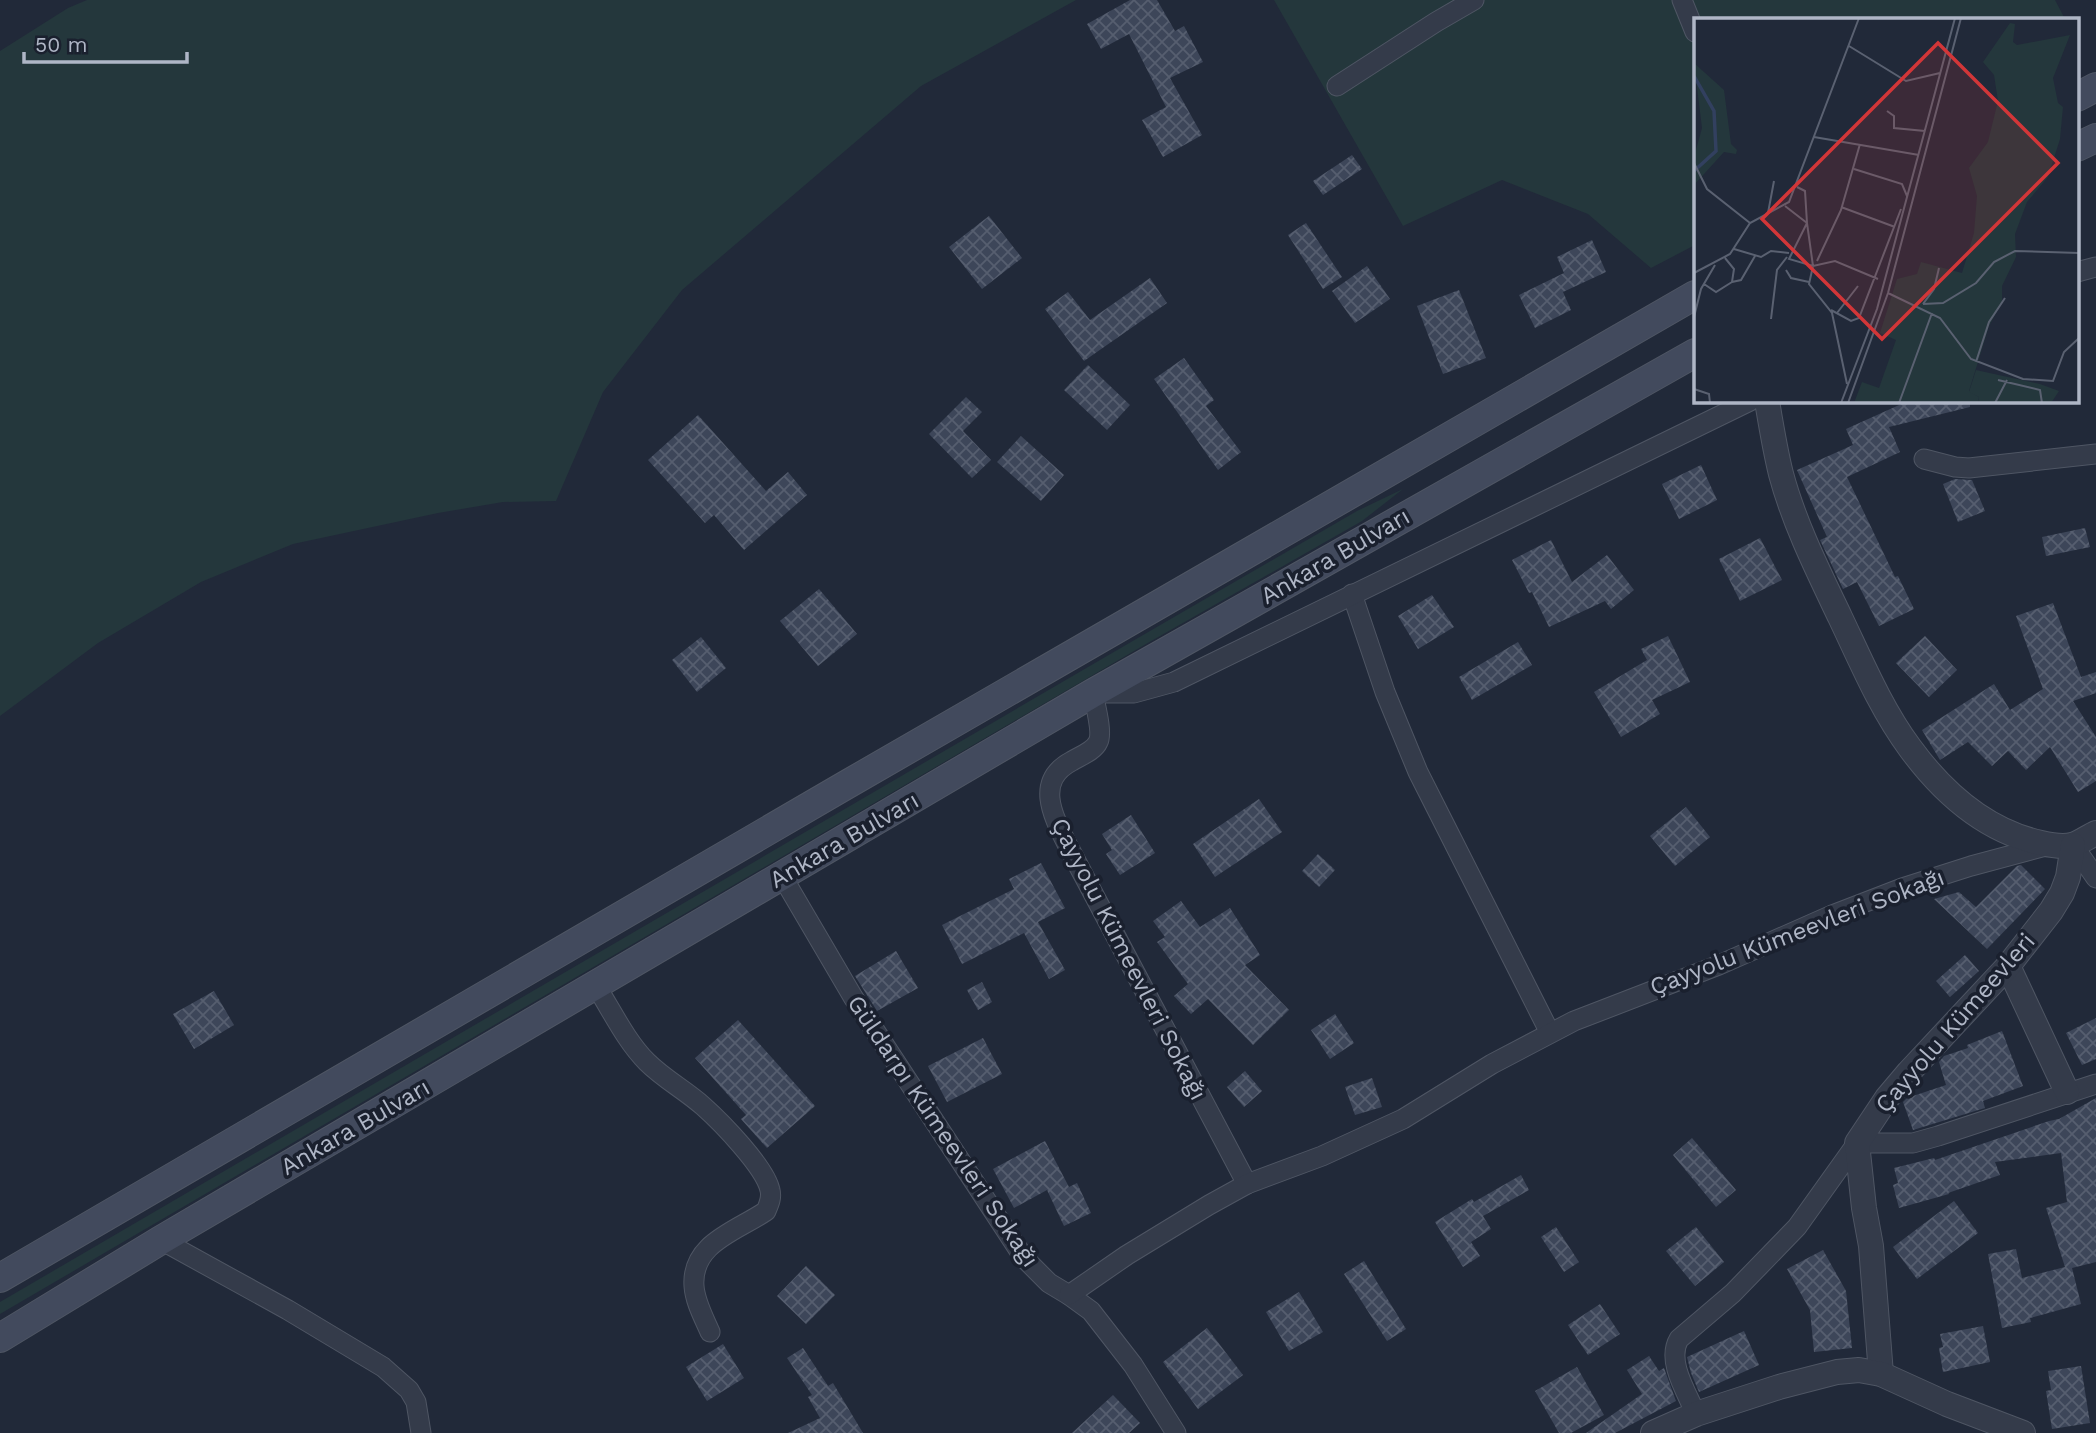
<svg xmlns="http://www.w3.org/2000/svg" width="2096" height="1433" font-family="'Work Sans',sans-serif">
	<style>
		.grass { fill: #24373c }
		.building { fill: url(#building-cross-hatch) }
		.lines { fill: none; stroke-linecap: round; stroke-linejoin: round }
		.minor-casing { stroke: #4f5664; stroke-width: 21 }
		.tertiary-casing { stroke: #4f5664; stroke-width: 26 }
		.secondary-casing { stroke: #4f5664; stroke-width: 30 }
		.minor { stroke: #343b4a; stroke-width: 19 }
		.tertiary { stroke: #343b4a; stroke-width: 24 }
		.secondary { stroke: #424a5d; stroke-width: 28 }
		.labels { text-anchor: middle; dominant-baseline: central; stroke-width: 7; stroke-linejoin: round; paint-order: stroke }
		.street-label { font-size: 24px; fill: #afb6c6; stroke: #1a202e }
		.inset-river { fill: none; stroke: #32405f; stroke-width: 3.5 }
		.inset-road { fill: none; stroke: #5a6171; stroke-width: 2 }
		.view { fill: #d23638; fill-opacity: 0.15; stroke: #d23638; stroke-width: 3.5 }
		.inset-edge { fill: none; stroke: #afb6c6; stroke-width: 3.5 }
	</style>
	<defs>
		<pattern id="building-cross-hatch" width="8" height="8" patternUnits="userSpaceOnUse" patternTransform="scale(1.75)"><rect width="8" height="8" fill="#3d4659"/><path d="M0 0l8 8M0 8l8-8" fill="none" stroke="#565e6f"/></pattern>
	</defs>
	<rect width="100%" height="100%" fill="#212939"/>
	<g class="grass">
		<polygon points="87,0 1076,0 921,86 682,290 603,392 556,501 503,502 438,513 293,544 201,582 98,643 0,716 0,51 68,8"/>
		<polygon points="1274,0 2055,0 2065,19 1695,19 1695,245 1651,268 1588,214 1502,180 1403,226"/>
		<polygon points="1403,489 1362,521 1146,644 0,1314 0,1302 1131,642 1357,511"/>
	</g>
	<g class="building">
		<polygon points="1130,0 1157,0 1175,31 1184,26 1203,62 1170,78 1202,135 1163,157 1142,120 1166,107 1129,34 1101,49 1087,24"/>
		<polygon points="1352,155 1362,169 1323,195 1313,181"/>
		<polygon points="989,216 1022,258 982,289 949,247"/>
		<polygon points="1306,223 1342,277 1323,289 1288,235"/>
		<polygon points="1592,240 1606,272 1563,292 1571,310 1535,328 1519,295 1564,273 1557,257"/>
		<polygon points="1367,266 1390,299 1355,323 1332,291"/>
		<polygon points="1150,278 1167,303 1084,361 1045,309 1068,292 1090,320"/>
		<polygon points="1459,290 1486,358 1443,374 1417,306"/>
		<polygon points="1184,358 1214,400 1206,406 1241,452 1218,470 1154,379"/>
		<polygon points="1088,365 1130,405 1107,430 1064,390"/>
		<polygon points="966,397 982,412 963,431 991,460 972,478 929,434"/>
		<polygon points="1908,401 1970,401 1970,407 1889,427 1900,452 1847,477 1895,577 1898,576 1914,609 1879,626 1857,582 1843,589 1820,540 1827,537 1797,470 1853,445 1846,429"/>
		<polygon points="698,415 766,491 788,472 807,495 744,550 714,515 705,523 648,460"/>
		<polygon points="1021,436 1064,475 1041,501 997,462"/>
		<polygon points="1701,465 1717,500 1679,519 1662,484"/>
		<polygon points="1955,479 1972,480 1985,511 1958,522 1943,484"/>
		<polygon points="2085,528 2090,547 2046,556 2042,537"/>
		<polygon points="1760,538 1782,580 1740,601 1719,559"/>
		<polygon points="1551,540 1572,582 1607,555 1634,590 1611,609 1605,601 1549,627 1532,592 1529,593 1512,560"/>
		<polygon points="819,589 857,634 818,666 780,621"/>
		<polygon points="1432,595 1454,627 1418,649 1398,616"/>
		<polygon points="2053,603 2081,677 2096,672 2096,693 2073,701 2096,737 2096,781 2078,792 2050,747 2026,770 2008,751 1992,766 1968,742 1940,760 1922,730 1994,684 2010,710 2043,689 2016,616"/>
		<polygon points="1668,636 1690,682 1652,700 1660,714 1621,737 1594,692 1647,660 1641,649"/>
		<polygon points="1925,636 1957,670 1929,697 1896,663"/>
		<polygon points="701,637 726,668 697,692 672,660"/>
		<polygon points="1518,642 1532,665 1472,700 1459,677"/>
		<polygon points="1259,799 1282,832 1215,877 1193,844"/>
		<polygon points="1686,807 1710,837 1675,866 1650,836"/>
		<polygon points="1131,815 1155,853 1120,875 1106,854 1112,850 1102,834"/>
		<polygon points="1318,854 1335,870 1319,887 1302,871"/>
		<polygon points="1041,863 1065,908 1038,922 1065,970 1049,979 1024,933 962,964 942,925 1014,889 1009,879"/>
		<polygon points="2021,865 2045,889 1987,949 1934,899 1959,892 1976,907 2017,866"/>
		<polygon points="1181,901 1200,927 1230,908 1260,955 1245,965 1289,1010 1253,1045 1208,999 1191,1014 1174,996 1188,984 1157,942 1165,937 1153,921"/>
		<polygon points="896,951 918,988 877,1011 855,976"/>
		<polygon points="1965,955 1979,971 1950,997 1936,981"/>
		<polygon points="982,982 992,1002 978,1010 967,990"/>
		<polygon points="214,991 234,1025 194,1049 173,1014"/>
		<polygon points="1335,1014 1354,1043 1330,1059 1311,1030"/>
		<polygon points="2096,1018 2096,1059 2082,1065 2066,1033"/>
		<polygon points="738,1020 815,1106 767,1148 741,1119 746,1115 695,1058"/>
		<polygon points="2002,1031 2023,1086 1983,1101 1985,1108 1913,1130 1903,1102 1907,1098 1946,1085 1939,1062 1944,1056 1968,1048 1967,1045"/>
		<polygon points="983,1038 1002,1074 947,1102 928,1066"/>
		<polygon points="1245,1071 1262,1091 1244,1107 1227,1087"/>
		<polygon points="1372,1078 1382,1107 1355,1115 1345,1087"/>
		<polygon points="2096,1098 2096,1262 2072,1268 2081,1304 2030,1318 2031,1322 2002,1328 1988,1254 2016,1249 2022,1278 2065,1267 2046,1208 2067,1202 2061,1153 1995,1162 2000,1175 1948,1193 1949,1194 1899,1208 1893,1185 1898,1183 1894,1168 1934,1158 1935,1160 2049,1121 2059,1119"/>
		<polygon points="1692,1138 1736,1190 1716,1207 1673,1155"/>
		<polygon points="1045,1141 1069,1187 1077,1183 1091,1213 1064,1226 1047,1190 1014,1208 993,1169"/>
		<polygon points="1521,1175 1529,1190 1483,1216 1491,1229 1471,1242 1480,1256 1463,1267 1435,1222 1472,1199 1474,1202"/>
		<polygon points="1954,1201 1978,1233 1917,1279 1893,1247"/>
		<polygon points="1556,1227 1579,1262 1564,1272 1541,1237"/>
		<polygon points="1696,1227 1724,1262 1695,1286 1666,1251"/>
		<polygon points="1823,1250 1846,1291 1852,1348 1814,1352 1810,1310 1787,1269"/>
		<polygon points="1364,1261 1406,1329 1387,1341 1344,1274"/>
		<polygon points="806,1266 835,1295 806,1324 777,1296"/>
		<polygon points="1299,1292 1323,1332 1289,1351 1266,1312"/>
		<polygon points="1600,1304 1620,1334 1588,1355 1568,1325"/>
		<polygon points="1983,1326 1990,1362 1943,1372 1939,1348 1943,1347 1940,1334"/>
		<polygon points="1207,1328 1243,1375 1198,1409 1163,1362"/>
		<polygon points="1744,1331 1759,1365 1699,1392 1691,1373 1687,1357"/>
		<polygon points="723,1344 744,1378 707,1401 686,1367"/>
		<polygon points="803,1348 828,1386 833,1383 863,1433 788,1433 820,1418 808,1397 812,1395 787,1358"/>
		<polygon points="1649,1356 1659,1371 1664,1368 1676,1401 1615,1433 1586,1433 1642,1394 1627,1370"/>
		<polygon points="2081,1366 2090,1423 2052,1429 2046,1391 2051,1390 2048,1371"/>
		<polygon points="1577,1367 1604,1415 1571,1433 1559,1433 1535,1391"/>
		<polygon points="1113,1395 1140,1423 1129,1433 1072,1433"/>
	</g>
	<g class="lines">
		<g class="minor-casing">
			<g id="minor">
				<polyline points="1682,0 1695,32"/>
				<polyline points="1337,86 1436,22 1474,0"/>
				<polyline points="2077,272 2096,267"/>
				<polyline points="1924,459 1955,467 1969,468 2096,454"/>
				<polyline points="1352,594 1385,692 1418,772 1550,1033"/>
				<polyline points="2073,845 2096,878"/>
				<polyline points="782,876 853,997 1024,1258 1049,1283 1069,1295 1091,1311 1133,1365 1176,1433"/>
				<path d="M596,986C612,1011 626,1041 647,1062C664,1079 685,1090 703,1106C721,1122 765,1167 770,1190C772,1198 769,1204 766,1211C737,1231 691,1243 694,1286C695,1302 704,1318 710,1332"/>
				<path d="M1247,1184L1068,846C1053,816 1034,781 1072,761C1080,756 1094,751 1098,742C1103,733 1095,704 1093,693H1134L1174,682L1750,401"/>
				<polyline points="161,1240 288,1310 383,1367 409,1390 416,1402 421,1433"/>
				<polyline points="1069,1295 1127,1255 1209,1205 1247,1184 1322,1156 1403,1119 1492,1064 1574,1021 1719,965 1832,915 1902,888 1971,866 2049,845"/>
				<path d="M1696,1414C1687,1393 1666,1361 1679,1339L1733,1293L1797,1227L1857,1143H1913L1938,1136L2096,1084"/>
			</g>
		</g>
		<g class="tertiary-casing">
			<g id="tertiary">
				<path d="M1767,401C1771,425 1775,450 1781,474C1794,523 1818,571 1840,617C1861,661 1881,709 1910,748C1943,793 1986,831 2041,843C2050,845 2063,847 2072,845C2080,843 2089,836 2096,833"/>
				<polyline points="2008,966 2067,1092"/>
				<polyline points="1881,1374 1871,1246 1864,1208 1857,1143 1887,1098 1909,1072 2008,966 2051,911 2062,893 2068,877 2073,845"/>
				<polyline points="1653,1433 1696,1414 1779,1387 1837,1372 1859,1370 1881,1374 1947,1404 2023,1433"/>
			</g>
		</g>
		<g class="secondary-casing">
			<g id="secondary">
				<polyline points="2077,97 2096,87"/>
				<polyline points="2077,147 2096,138"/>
				<polyline points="0,1278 846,785 1695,295"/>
				<polyline points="0,1338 161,1240 1093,693 1695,353"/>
			</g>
		</g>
		<use href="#minor" class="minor"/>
		<use href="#tertiary" class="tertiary"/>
		<use href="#secondary" class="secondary"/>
	</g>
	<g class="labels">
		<g class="street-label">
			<text transform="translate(1335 556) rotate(-30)">Ankara Bulvarı</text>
			<text transform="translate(844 840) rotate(-30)">Ankara Bulvarı</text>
			<text transform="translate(1797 932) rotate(-21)">Çayyolu Kümeevleri Sokağı</text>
			<text transform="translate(1129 959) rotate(63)">Çayyolu Kümeevleri Sokağı</text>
			<text transform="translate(1955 1023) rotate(-49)">Çayyolu Kümeevleri</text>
			<text transform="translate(355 1127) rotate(-30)">Ankara Bulvarı</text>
			<text transform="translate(943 1131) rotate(56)">Güldarpı Kümeevleri Sokağı</text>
		</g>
	</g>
	<g transform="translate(1694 18)">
		<rect width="385" height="385" fill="#212939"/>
		<path d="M316,5L321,6L319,24L323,27L376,17L359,60L364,85L369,89L366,121L354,159L333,184L321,216L322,239L308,268V284L295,308L275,373L285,379L284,385H160L168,364L185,370L202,322L186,315L203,261L223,256L227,244L268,255L280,215L283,178L275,150L294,124L304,83L300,57L289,44ZM0,45L30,72L37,126L43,132L42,136L30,134L0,167V139L8,110Z" fill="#24373c"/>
		<path d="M282,352L346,366L365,373L357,385H284L285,379L275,374Z" fill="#24373c"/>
		<path class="inset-river" d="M0,58L20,93L22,133L0,153"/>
		<path class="inset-road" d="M155,28L212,63L246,55M193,93L200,98V110L231,113M120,119L225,137M0,145L13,171L56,205M160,151L208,166L213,178M103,169L111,173L113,205L95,241L119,248L141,243L184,261M91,188L113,205L119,248M147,189L201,209M74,195L80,163M40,231L67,239L77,233L95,235M123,243L147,192L166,126M119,248L115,266L138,295L153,366M92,252L97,260L115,264M0,255L36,236L56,205L95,184L165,0M38,264L47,262L61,238M10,266L22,274L38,264L40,251L31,240M194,275L246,300L277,341L329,361L359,363L370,334L385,320M229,286L249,285L282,265L300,244L321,233L385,235M229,286L240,271L245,250M137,292L157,303L165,300L207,191M143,295L164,268M0,299L7,271L21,247M77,301L83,252L93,239M282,344L295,304L311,280M304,362L346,372L348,385M0,371L15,376L16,385M147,385L183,291L261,0M154,385L194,275L267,0M205,385L238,295M301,385L313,362"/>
		<path class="view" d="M244,25L364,145L188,321L68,201Z"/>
		<rect width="385" height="385" class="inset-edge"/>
	</g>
	<path d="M24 52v10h163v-10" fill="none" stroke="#afb6c6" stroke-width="3.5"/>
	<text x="35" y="52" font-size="21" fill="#afb6c6" stroke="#1a202e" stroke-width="5" paint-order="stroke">50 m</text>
</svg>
